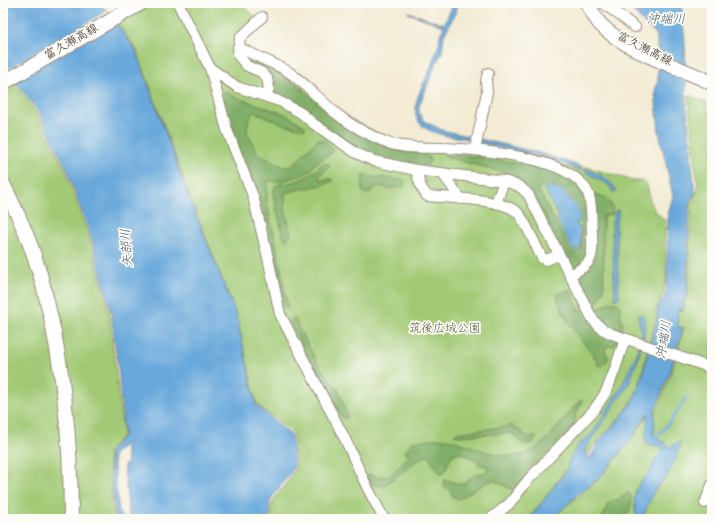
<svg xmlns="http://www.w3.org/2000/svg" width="715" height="522" font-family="'Gochi Hand','Klee One',sans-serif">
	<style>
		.green { fill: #a2ca76; stroke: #6e7a4a }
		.forest { fill: #81ae67; stroke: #5e6c42; fill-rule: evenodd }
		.water { fill: #68a8db; stroke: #52697c }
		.pier { fill: #f3ebd4 }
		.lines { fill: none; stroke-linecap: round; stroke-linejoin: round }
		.stream { stroke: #68a8db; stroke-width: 2.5 }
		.street-casing { stroke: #978a79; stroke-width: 12 }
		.secondary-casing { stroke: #978a79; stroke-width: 16 }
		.street { stroke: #fff; stroke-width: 10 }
		.secondary { stroke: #fff; stroke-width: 14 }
		.labels { text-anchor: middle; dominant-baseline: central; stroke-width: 3.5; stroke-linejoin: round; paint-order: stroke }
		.street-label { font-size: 12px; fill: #3b2a1e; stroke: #fdfcf7 }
		.park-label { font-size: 12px; fill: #5a5a38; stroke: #fdfcf7 }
		.water-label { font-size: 13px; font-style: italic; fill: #4d5c6a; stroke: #fdfcf7 }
	</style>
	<rect width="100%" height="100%" fill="#fdfcf7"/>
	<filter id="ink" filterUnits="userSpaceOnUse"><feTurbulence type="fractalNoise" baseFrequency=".025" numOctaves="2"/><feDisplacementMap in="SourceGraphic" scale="8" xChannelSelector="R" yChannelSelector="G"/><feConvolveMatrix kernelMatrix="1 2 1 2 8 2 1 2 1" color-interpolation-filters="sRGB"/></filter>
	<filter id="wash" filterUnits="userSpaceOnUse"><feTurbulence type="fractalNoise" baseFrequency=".012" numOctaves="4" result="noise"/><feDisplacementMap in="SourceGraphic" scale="16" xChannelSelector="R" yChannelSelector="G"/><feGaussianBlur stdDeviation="0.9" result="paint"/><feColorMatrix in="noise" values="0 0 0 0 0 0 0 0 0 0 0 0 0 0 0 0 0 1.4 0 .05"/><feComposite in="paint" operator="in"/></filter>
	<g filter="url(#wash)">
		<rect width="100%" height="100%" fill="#f3ebd4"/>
		<g class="green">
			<path d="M146,3H240L256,17L241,44L340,113L386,138L396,141L546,162L579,170L587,167L634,181H643C650,186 648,198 652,206C655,212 661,216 665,221L666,282L663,294L656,311V322L650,339L639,387L630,404L618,420L599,439L588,455L567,468L543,501L528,519H271V512L273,500L284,487L296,468L293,433L257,405L236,314L191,200L137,51L116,21Z"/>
			<polygon points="15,83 37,114 65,169 90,240 109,311 123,435 108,451 113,512 118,519 3,519 3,90"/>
			<polygon points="688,95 707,103 712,131 712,519 553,519 566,506 599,479 632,439 647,416 657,410 674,364 684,327 679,328 677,312 679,310 683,311 684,310 684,299 688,297 691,204 698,188"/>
		</g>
		<g class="forest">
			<path d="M248,56L265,63L293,81L325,110L358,134L402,151L423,153L428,156L430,161L428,165L408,164L385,161L370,154L353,146L304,110L274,94C274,79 271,72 257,65C253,63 249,62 246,58Z"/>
			<path d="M226,91L232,96L285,114L306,127L304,129C298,127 292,127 286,125C275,121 264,116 253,112L248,122L247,132L258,154L282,166L291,167L318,139C324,139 331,146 334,151L314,165L311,170L300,176L275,182L272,181L267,182V204L275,238L288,309L284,308L264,211L225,112L224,92Z"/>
			<path d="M443,155L489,157L560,174C595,189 589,229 586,260L575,267L571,266L532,192L522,182L505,173L443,156ZM547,183L565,190L582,209V249L574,253L571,252L538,189Z"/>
			<path d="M323,164H329L330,166L321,174L319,177L321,180L330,179L333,181C318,188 301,188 285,193V208L291,234L286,240L283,236L273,194L275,186C283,182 291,184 299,180C308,177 316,170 323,164Z"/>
			<polygon points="363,175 374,177 404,180 404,187 387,189 382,186 376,187 368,194 362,191"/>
			<path d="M594,194C604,198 615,200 612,214L603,216L604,289C602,295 598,304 591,306L576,277L589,268L592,195Z"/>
			<path d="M570,289L578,307L591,324L617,340L614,346H607L605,351L607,354L608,360L601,367L598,365C594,353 586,347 579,337C569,325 561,311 557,295Z"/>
			<path d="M611,302L619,304C621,311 620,318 623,325L621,330C609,326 599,322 594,310Z"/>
			<polygon points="294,318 296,320 298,327 319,366 338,389 348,417 347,419 342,417 291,325 290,320"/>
			<path d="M581,400L582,402C579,409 573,417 575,425L514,490L493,480L487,482L459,499L453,497L451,491L443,485L444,480C451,480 457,485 463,484C468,483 469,478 473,476C477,473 481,475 488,470L487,466L479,465L472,458L460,452L451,456L445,471L441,475L428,455L418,460L384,486L371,484L367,476L369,474L377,477H388L411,454L404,453L409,447L411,442C423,441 435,437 447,439C476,445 510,469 538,447C555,434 565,414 581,400Z"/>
			<path d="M512,426L516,428L528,437L535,436L536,439C527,450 519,442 513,433L457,436L454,434L455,433Z"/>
			<polygon points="629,493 632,499 629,513 620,519 602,519 608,504"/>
		</g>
		<g class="water">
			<polygon points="3,3 100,3 108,12 136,51 191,203 236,314 256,405 291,435 294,468 270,500 269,519 129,519 124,465 127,464 125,444 115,454 113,455 119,513 125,519 119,519 115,513 109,452 124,435 119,375 111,311 92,240 67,169 39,113 3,64"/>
			<path d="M454,3H458L455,14L444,35L442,52L435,66L419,106V113L424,121L442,130L544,154L582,167L581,170L547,158L479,143C468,137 455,138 443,135C404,125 414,104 427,76C432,66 435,55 439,44L440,35L444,26L408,13V12L444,24Z"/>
			<path d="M628,3H681L685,43L686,101L695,194L691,199L689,207L687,297L684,299L683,310L679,309L677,313L679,328H683L672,366L655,410L654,437L664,442L669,447L681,442L680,447L668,475L655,489L642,519H635L636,518C635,509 633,499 636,490C641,478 653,473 655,458L663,450L659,446L645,444L648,413L630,441L598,479L578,494L552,519H529L563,475L568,469V462L574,451L581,442L592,434L620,389L637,354L642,336L638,316L643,314L645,322L644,337L637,362L628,385L585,449L586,457H589L592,455L599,441L618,421L630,405L639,388L651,340L657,323L658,306L664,298L667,288L668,215L673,196L659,132L655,92L658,80L657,37C654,30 650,28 644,23C637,17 633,11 628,3Z"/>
			<path d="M586,169C598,174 610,179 617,191L614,193L609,185L585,172Z"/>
			<polygon points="548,186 563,191 579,209 580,222 577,222 577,227 580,227 581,247 573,251 556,218 559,217 544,188"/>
			<polygon points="618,210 618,215 616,224 619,297 615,300 612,224 615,211"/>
		</g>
		<polygon class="pier" points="109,10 111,13 7,73 5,71"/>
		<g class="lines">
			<polyline class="stream" points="655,438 668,425 686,398"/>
		</g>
	</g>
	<g filter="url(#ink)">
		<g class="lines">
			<g class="street-casing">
				<g id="street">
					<polyline points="178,3 210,68 227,130 253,196 268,258 280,314 345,439 367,487 384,519"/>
					<polyline points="603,3 635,27"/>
					<polyline points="262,17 240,38 238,55 247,66 261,72 267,78 269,88 266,96"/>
					<path d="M238,47C250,53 262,59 274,64C279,67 285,69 290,73C307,85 321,101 338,115C349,124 374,138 388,143C405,149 427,147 445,148C481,150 566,156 586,189C593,200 591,222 592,234C593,259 593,263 570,275"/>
					<polyline points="210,68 237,87 279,101"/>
					<polyline points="283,103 301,113 314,124 356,153 374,161 416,170 504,181 519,186 528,194 593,320 602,329 612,334 712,368"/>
					<polyline points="475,150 487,92 486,81 488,73"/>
					<path d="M416,170L421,187L427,196C448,198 505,198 519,214C526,223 536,246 542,258L546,260L559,255"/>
					<polyline points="442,173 461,199"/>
					<polyline points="496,203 504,181"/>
					<polyline points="705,503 712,485"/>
					<polyline points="490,519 509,504 528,480 594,410 606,392 614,372 625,339"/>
				</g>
			</g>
			<g class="secondary-casing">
				<g id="secondary">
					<path d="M587,3C591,10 595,18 600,24C627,52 677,66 712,83"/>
					<polyline points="3,83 141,3"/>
					<path d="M3,184C16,210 29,237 37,265C41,275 43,286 46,297C64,369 71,444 71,519"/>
				</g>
			</g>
			<use href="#street" class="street"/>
			<use href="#secondary" class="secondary"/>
		</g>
	</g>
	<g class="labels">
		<g class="street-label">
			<text transform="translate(72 43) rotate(-30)">富久瀬高線</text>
			<text transform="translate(644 50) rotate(27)">富久瀬高線</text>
		</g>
		<g class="park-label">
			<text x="445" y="330">筑後広域公園</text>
		</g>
		<g class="water-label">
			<text x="666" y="20">沖端川</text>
			<text transform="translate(128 248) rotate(-94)">矢部川</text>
			<text transform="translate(665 340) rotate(-81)">沖端川</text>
		</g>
	</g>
	<rect width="715" height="522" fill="none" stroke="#fdfcf7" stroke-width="16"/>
</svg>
